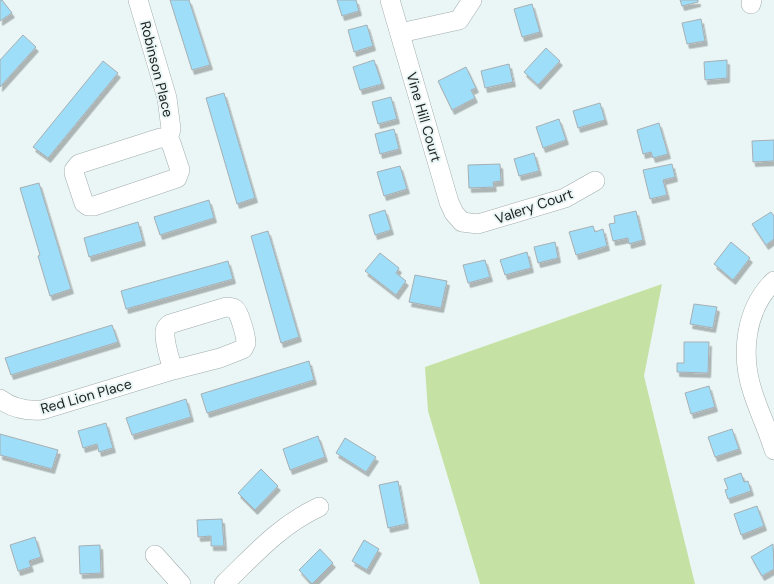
<svg xmlns="http://www.w3.org/2000/svg" width="774" height="584" font-family="'DM Sans',sans-serif">
	<style>
		.green { fill: #c6e1a4 }
		.building { fill: #9edef8; stroke: #a6afb4; filter: url(#shadow) }
		.lines { fill: none; stroke-linecap: round; stroke-linejoin: round }
		.minor-casing { stroke: #a1acac; stroke-width: 20 }
		.minor { stroke: #fff; stroke-width: 19 }
		.labels { text-anchor: middle; dominant-baseline: central; stroke-width: 4; stroke-linejoin: round; paint-order: stroke }
		.street-label { font-size: 14px; fill: #1c2020; stroke: #eaf6f5 }
	</style>
	<defs>
		<filter id="shadow"><feDropShadow dx="2.5" dy="4.5" stdDeviation="0" flood-color="#0004"/></filter>
	</defs>
	<rect width="100%" height="100%" fill="#eaf6f5"/>
	<polygon class="green" points="662,284 644,376 695,584 480,584 428,411 425,367"/>
	<g class="building">
		<polygon points="0,0 2,0 12,13 0,21"/>
		<polygon points="170,0 189,0 210,65 192,70"/>
		<polygon points="337,0 356,0 359,11 342,16"/>
		<polygon points="680,0 698,0 698,2 682,6"/>
		<polygon points="532,4 540,32 522,37 514,9"/>
		<polygon points="701,19 705,41 687,44 682,23"/>
		<polygon points="367,25 373,46 354,52 348,30"/>
		<polygon points="23,35 36,47 0,87 0,60"/>
		<polygon points="546,48 560,61 538,85 524,72"/>
		<polygon points="374,60 382,84 360,90 353,67"/>
		<polygon points="727,60 727,78 705,80 704,62"/>
		<polygon points="103,61 118,73 48,158 33,147"/>
		<polygon points="509,64 513,82 485,88 481,71"/>
		<polygon points="466,67 476,88 471,90 475,98 452,110 438,81"/>
		<polygon points="224,93 255,198 237,204 206,98"/>
		<polygon points="391,97 397,119 378,124 372,102"/>
		<polygon points="600,103 605,120 578,128 573,111"/>
		<polygon points="559,119 566,140 543,148 536,127"/>
		<polygon points="659,123 668,154 653,158 651,152 643,154 637,130"/>
		<polygon points="394,129 399,149 380,154 375,134"/>
		<polygon points="774,140 774,161 753,162 752,141"/>
		<polygon points="534,153 539,171 519,176 514,159"/>
		<polygon points="500,164 501,181 493,182 494,187 469,188 468,165"/>
		<polygon points="672,164 675,177 663,180 667,195 650,199 643,170"/>
		<polygon points="400,166 407,189 384,196 377,172"/>
		<polygon points="39,183 71,289 50,296 38,256 40,255 20,188"/>
		<polygon points="209,200 214,218 160,235 154,217"/>
		<polygon points="385,210 391,230 375,235 369,215"/>
		<polygon points="636,211 643,240 629,244 628,238 613,241 609,224 615,223 614,216"/>
		<polygon points="771,212 774,216 774,239 766,245 752,224"/>
		<polygon points="138,222 143,241 89,257 84,238"/>
		<polygon points="593,226 595,232 603,229 607,246 576,255 569,232"/>
		<polygon points="268,231 299,337 281,343 251,236"/>
		<polygon points="555,242 558,258 538,263 534,247"/>
		<polygon points="731,242 750,258 733,280 714,264"/>
		<polygon points="527,252 531,268 505,275 500,260"/>
		<polygon points="380,253 399,268 396,273 406,281 396,295 365,271"/>
		<polygon points="485,260 490,277 468,283 463,265"/>
		<polygon points="228,261 233,279 126,309 121,291"/>
		<polygon points="415,275 447,281 441,308 409,302"/>
		<polygon points="694,304 717,307 713,328 690,324"/>
		<polygon points="112,325 118,342 11,375 5,358"/>
		<polygon points="684,342 709,342 708,373 677,372 677,363 684,363"/>
		<polygon points="309,361 314,380 207,413 201,394"/>
		<polygon points="709,386 715,407 691,414 685,393"/>
		<polygon points="186,399 191,417 132,435 126,418"/>
		<polygon points="106,423 113,448 99,452 97,444 83,448 78,431"/>
		<polygon points="732,429 739,449 715,457 708,437"/>
		<polygon points="0,434 58,450 52,469 0,455"/>
		<polygon points="318,436 325,457 290,470 283,449"/>
		<polygon points="345,438 376,457 366,472 336,453"/>
		<polygon points="261,469 278,486 255,510 238,493"/>
		<polygon points="741,473 744,482 748,481 751,491 728,499 725,490 728,489 724,479"/>
		<polygon points="398,481 406,524 388,528 379,485"/>
		<polygon points="757,506 764,526 741,535 734,514"/>
		<polygon points="222,519 224,546 211,546 211,536 198,537 197,520"/>
		<polygon points="35,537 41,557 29,561 31,567 18,571 10,545"/>
		<polygon points="364,540 379,549 367,570 352,561"/>
		<polygon points="773,544 774,569 762,576 751,557"/>
		<polygon points="100,545 101,573 80,574 79,546"/>
		<polygon points="320,549 333,563 312,584 299,570"/>
	</g>
	<g class="lines">
		<g class="minor-casing">
			<g id="minor">
				<polyline points="138,0 167,98 171,129 168,139"/>
				<polyline points="390,0 449,202 454,213 462,222 478,224 565,198 595,181"/>
				<polyline points="751,4 752,0"/>
				<polyline points="400,33 459,20 472,0"/>
				<polygon points="160,138 166,138 171,143 180,170 177,178 94,206 88,206 84,203 74,173 74,170 79,164"/>
				<path d="M774,281C745,309 740,355 753,393C759,412 768,430 774,450"/>
				<path d="M0,399C12,408 28,411 42,410L173,370L220,358L243,349L246,343C246,337 240,313 235,309C232,307 229,307 226,307L170,324C167,326 165,328 165,332C164,342 170,360 173,370"/>
				<polyline points="155,555 181,584"/>
				<path d="M224,584C255,554 279,526 319,507"/>
			</g>
		</g>
		<use href="#minor" class="minor"/>
	</g>
	<g class="labels">
		<g class="street-label">
			<text transform="translate(157 69) rotate(76)">Robinson Place</text>
			<text transform="translate(424 117) rotate(74)">Vine Hill Court</text>
			<text transform="translate(534 206) rotate(-19)">Valery Court</text>
			<text transform="translate(86 396) rotate(-16)">Red Lion Place</text>
		</g>
	</g>
</svg>
